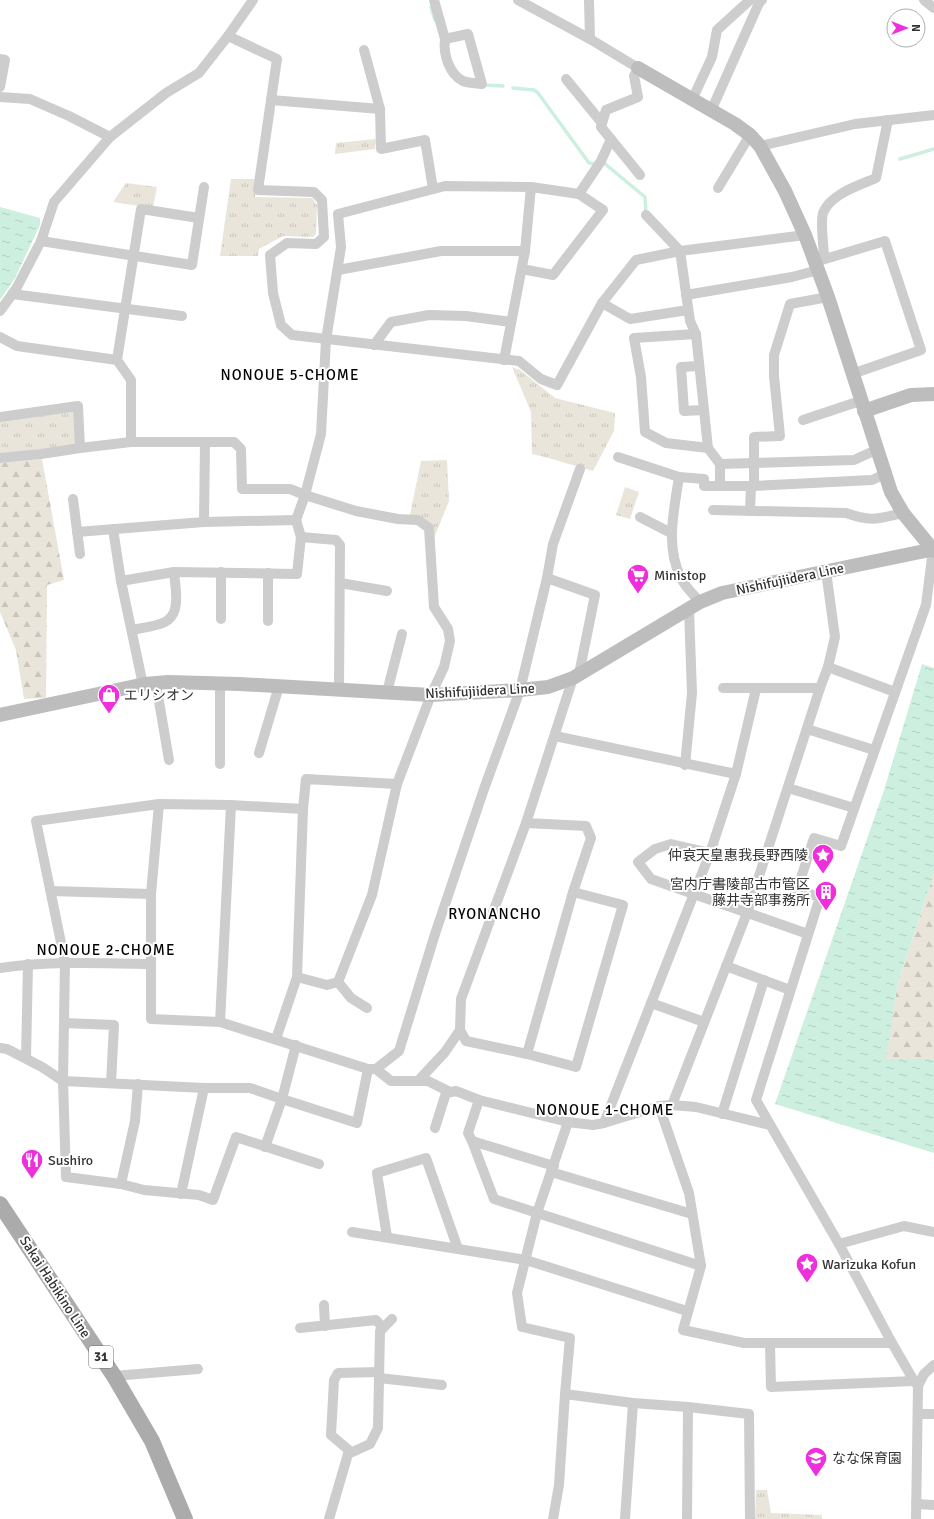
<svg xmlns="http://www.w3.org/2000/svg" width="934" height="1519" font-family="Signika,'Noto Sans JP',sans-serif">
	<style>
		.grass { fill: url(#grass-tufts) }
		.forest { fill: url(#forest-firs) }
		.water { fill: url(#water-ripples) }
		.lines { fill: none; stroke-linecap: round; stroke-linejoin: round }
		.stream { stroke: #cdefe0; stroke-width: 3.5 }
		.street { stroke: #cdcdcd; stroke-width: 10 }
		.secondary { stroke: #bdbdbd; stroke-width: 14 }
		.primary { stroke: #ababab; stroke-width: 16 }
		.labels { text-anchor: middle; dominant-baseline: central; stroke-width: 4; stroke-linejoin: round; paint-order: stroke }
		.shield { fill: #fff; stroke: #707070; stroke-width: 1 }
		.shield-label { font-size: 13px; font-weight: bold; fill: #333 }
		.poi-label { font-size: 14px; fill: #333; stroke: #fff; text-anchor: start }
		.street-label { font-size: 14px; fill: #333; stroke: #fff }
		.neighbourhood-label { font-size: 15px; letter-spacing: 1px; fill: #000; stroke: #fff }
	</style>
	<defs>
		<pattern id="grass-tufts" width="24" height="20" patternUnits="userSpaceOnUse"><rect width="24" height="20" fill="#eae5da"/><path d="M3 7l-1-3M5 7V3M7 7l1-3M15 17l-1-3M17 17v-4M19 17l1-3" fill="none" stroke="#c9c5bc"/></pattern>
		<pattern id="forest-firs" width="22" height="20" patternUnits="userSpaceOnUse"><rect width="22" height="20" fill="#eae5da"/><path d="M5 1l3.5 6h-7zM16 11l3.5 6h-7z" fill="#c9c5bc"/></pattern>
		<pattern id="water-ripples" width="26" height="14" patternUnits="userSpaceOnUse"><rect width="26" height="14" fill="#cdefe0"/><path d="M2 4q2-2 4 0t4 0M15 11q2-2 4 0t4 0" fill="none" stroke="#b0cdc1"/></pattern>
	</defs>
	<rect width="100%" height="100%" fill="#fff"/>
	<g class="grass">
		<polygon points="376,139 375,149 335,154 336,143"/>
		<polygon points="231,179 257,179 255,197 312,198 317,205 316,234 313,237 283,236 259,249 258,256 220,256"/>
		<polygon points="126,183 157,187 153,208 113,202"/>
		<polygon points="512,367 520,370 555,398 615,413 614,431 593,471 545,457 532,454 531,412"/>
		<polygon points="75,410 76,445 0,454 0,420"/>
		<polygon points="447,460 449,501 434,538 410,515 421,461"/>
		<polygon points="625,487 639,492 630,519 616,515"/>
		<polygon points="756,1490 767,1490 771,1513 822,1515 822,1519 755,1519"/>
	</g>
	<g class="forest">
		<polygon points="42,459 64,580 47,585 46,698 24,699 16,650 0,612 0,463"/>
		<polygon points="934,873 934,1059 885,1059 898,982"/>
	</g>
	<g class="water">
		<polygon points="0,207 40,218 40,225 15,278 0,300"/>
		<polygon points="922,664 934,668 934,873 898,982 886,1059 934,1059 934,1153 775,1104 884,790"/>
	</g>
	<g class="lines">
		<g class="stream">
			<polyline points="431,7 435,20"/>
			<polyline points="484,85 503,86"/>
			<polyline points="513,88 534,90 538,93 589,163 595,164"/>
			<polyline points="900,159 934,149"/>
			<polyline points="604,163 645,197 646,213"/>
		</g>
		<g class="street">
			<polyline points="434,0 445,39"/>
			<polyline points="518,0 590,39 638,68 634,76 638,97 606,110 601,127 640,175"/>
			<polyline points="589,0 590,39"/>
			<polyline points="924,0 934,8"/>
			<path d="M468,34L482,84C476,83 468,83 463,81C449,74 443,54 445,39Z"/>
			<polyline points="228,36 277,59 258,190 314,192 322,200 324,237 316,244 287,243 270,255 273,293 281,325 292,335 519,361 541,379 557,385 602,303 636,260 680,251 805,235"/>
			<polyline points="364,50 380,109 381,149 425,140 433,189"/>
			<polyline points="0,59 5,60 0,87"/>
			<polyline points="566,79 602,123"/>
			<polyline points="0,97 30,99 69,116 110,137"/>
			<polyline points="271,100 380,109"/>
			<polyline points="692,100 712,57 717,30 750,0"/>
			<polyline points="711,111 759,3 762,0"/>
			<polyline points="760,146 855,124 934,115"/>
			<polyline points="718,188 750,135"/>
			<polyline points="579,194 601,161 611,139"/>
			<polyline points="646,215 680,251 690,321 696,334 708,448 720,464 854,460 878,449"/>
			<polyline points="41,241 192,265 204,187"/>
			<path d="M824,259C824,246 820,224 823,213C830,194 860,185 876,178L888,120"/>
			<polyline points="815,262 885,241 921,350 852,374"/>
			<polyline points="338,270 441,251 525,251"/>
			<polyline points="12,294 182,316"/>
			<polyline points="686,295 792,277 818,270"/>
			<polyline points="602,303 630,319 688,310"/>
			<polyline points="0,311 16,289 41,241 54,202 110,137 166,93 199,73 228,36 253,0"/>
			<polyline points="696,334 634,338 641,377 645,432 666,443 708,448"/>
			<polyline points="0,337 17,346 117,360 131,380 131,442"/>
			<polyline points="374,345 391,322 429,315 466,316 511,322"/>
			<polyline points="117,360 141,209 199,218"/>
			<polyline points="504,360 525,251 531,187"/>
			<polyline points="699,366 681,367 684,411 703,410"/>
			<polyline points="0,417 78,406 80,448"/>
			<polyline points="803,420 860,401"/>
			<polyline points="618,457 679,477 704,479 704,486 752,486 872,480 885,474"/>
			<polyline points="0,458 41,454 80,448 131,442 234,442 241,449 242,489 290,489 305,495 356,511 398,519 418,520 429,528 434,607 448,629 450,641 444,667 431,695 397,784 306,779 303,809 231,805 159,804 36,821 65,962 63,1081 66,1177 121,1184 144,1190 199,1195 213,1200 236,1137 319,1164"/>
			<path d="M679,477C674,511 665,546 681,578C685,587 694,595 700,602"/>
			<polyline points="720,486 720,464"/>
			<polyline points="73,499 80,554"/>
			<path d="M713,510L846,513C871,522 877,519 903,513"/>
			<polyline points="750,510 751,488 754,482 754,437 780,436 774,376 774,355 790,304 828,297"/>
			<polyline points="640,517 671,533"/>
			<polyline points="204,522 205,442"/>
			<polyline points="113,529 121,581 143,685"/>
			<polyline points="77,532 204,522 296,520"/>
			<polyline points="301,537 336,540 340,545 339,689"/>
			<polyline points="268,573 268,621"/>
			<polyline points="547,578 595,595 579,674"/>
			<polyline points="121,581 174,572 297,574 301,537 296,520 305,495 321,434 326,340 341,247 338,214 445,186 531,187 579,194 603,210 553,275 522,269"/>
			<polyline points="340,583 387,591"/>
			<polyline points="221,619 221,572"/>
			<path d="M132,630C141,628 161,626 168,620C181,610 175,586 174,572"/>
			<polyline points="828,667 895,692"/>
			<polyline points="220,683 220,764"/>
			<polyline points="156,684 169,760"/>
			<polyline points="723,688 820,688"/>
			<polyline points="387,692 402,634"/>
			<polyline points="807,729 874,750"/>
			<polyline points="555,736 736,774"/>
			<polyline points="259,753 279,686"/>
			<polyline points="685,765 692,693 689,610"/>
			<polyline points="788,788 854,808"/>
			<polyline points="159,804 151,894 151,1019 220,1022 368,1069 376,1069 399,1051 435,934 484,789 520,690 547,578 553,544 580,469"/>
			<polyline points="526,823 461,999 460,1030 466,1041 527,1054 576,1067 623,905 573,892"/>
			<polyline points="710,853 671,844 655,849 638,862 651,879 808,934"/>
			<polyline points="51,891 151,894"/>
			<polyline points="726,966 790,990"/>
			<path d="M0,968C50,961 100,963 151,964"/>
			<polyline points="297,977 327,985 338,982 372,895 397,784"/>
			<polyline points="338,982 351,998 367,1008"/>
			<polyline points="651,1003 704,1022"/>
			<polyline points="220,1022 231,805"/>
			<polyline points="64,1023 114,1025 111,1083"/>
			<polyline points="276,1039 297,977 303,809"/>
			<polyline points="0,1048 7,1049 42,1067 63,1081 204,1088 250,1088 282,1099 357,1123 368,1069"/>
			<polyline points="527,1054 573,892 591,838 586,826 526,823 573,678"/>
			<polyline points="26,1058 28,964"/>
			<polyline points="376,1069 391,1081 428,1081 450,1092"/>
			<polyline points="418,1081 445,1052 460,1030"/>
			<polyline points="672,1105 747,913 820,688 828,667 835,637 826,571"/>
			<polyline points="659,1106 689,1193 701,1266 683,1330 744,1343 892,1343"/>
			<polyline points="722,1114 764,980"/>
			<polyline points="604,1123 710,853 736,774 756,689"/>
			<polyline points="435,1128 446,1093 456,1091 479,1100 568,1122 593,1125 604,1123 659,1106 672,1105 696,1107 770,1125"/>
			<polyline points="472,1141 468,1133 479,1100"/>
			<polyline points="265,1147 282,1099 296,1045"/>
			<polyline points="554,1166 472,1141 494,1199 701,1266"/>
			<polyline points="551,1172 692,1214"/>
			<polyline points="121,1184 135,1121 138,1084"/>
			<polyline points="181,1194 204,1088"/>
			<polyline points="352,1232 526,1260 687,1311"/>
			<polyline points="387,1237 377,1173 426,1158 458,1249"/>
			<polyline points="839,1244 904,1226 934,1232"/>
			<polyline points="324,1305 325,1326"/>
			<polyline points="300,1328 376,1320 383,1328"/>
			<polyline points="770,1344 771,1387 914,1381"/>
			<polyline points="114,1376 198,1369"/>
			<polyline points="379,1378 442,1385"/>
			<polyline points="918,1386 914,1381 892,1343 839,1244 756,1100 820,897 797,890 814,838 841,846 926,605 933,550"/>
			<polyline points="565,1394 570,1338 522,1327 517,1293 537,1213 568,1122"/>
			<polyline points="918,1414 934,1414"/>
			<polyline points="351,1452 331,1435 334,1380 338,1373 379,1372"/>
			<polyline points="916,1504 934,1505"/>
			<polyline points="329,1519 348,1454 370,1444 378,1428 380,1331 392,1319"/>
			<polyline points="553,1519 559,1485 565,1394 633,1403 688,1407 749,1414 750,1519"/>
			<polyline points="625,1519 633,1403"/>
			<polyline points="687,1519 688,1407"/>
			<polyline points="916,1519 918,1386 924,1374 934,1365"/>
		</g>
		<g class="secondary">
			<polyline points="638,68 735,124 750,135 760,146 785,191 805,235 828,297 891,492 903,513 934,551"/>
			<polyline points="864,411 911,395 934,394"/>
			<polyline points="0,715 145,684 168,682 239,684 431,695 520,690 548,687 573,678 700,602 722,593 934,549"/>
		</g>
		<polyline class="primary" points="0,1204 114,1376 152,1441 185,1519"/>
	</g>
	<defs>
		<g id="supermarket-pin" transform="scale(1.15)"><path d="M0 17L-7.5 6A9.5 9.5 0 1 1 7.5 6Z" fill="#ee30dc" stroke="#fff"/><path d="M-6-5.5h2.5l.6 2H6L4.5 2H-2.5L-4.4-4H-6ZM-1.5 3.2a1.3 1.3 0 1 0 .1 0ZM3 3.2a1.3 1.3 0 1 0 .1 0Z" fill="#fff"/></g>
		<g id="shop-pin" transform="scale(1.15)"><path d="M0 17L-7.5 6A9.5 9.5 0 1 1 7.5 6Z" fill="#ee30dc" stroke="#fff"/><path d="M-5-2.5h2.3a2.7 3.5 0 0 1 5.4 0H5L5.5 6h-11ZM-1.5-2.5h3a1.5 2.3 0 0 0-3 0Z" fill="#fff"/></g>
		<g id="sight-pin" transform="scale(1.15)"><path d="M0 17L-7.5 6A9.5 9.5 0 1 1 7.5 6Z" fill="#ee30dc" stroke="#fff"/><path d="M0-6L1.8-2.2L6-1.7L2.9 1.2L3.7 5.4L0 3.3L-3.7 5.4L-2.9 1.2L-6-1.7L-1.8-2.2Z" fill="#fff"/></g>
		<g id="building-pin" transform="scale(1.15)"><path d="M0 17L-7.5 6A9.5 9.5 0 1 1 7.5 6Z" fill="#ee30dc" stroke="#fff"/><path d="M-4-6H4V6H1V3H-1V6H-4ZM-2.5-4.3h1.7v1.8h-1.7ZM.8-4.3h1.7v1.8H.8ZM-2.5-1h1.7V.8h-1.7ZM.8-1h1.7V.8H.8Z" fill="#fff"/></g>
		<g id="restaurant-pin" transform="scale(1.15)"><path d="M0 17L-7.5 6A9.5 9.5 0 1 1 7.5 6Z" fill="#ee30dc" stroke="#fff"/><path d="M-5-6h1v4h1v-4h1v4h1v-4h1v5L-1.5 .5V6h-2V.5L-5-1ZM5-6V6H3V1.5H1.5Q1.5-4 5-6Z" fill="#fff"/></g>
		<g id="school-pin" transform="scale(1.15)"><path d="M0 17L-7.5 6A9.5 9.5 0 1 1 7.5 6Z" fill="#ee30dc" stroke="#fff"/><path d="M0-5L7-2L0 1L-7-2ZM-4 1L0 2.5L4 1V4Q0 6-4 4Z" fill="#fff"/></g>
	</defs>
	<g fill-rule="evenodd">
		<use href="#supermarket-pin" x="638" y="575"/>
		<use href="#shop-pin" x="109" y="695"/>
		<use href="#sight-pin" x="823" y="855"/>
		<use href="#building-pin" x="826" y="892"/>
		<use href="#restaurant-pin" x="32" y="1160"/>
		<use href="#sight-pin" x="807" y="1264"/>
		<use href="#school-pin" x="816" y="1458"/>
	</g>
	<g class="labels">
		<rect class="shield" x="89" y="1346" width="24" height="22" rx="3"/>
		<g class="shield-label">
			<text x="101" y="1357">31</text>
		</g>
		<g class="poi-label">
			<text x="654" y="575">Ministop</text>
			<text x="124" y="695">エリシオン</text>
			<text x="808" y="855" text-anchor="end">仲哀天皇惠我長野西陵</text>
			<text x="810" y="884" text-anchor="end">宮内庁書陵部古市管区<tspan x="810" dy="16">藤井寺部事務所</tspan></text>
			<text x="48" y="1160">Sushiro</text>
			<text x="822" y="1264">Warizuka Kofun</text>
			<text x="832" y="1458">なな保育園</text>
		</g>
		<g class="street-label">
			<text transform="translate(790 579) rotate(-12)">Nishifujiidera Line</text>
			<text transform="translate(480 691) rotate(-3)">Nishifujiidera Line</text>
			<text transform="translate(55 1287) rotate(57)">Sakai Habikino Line</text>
		</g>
		<g class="neighbourhood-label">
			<text x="290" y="375">NONOUE 5-CHOME</text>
			<text x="495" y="914">RYONANCHO</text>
			<text x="106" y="950">NONOUE 2-CHOME</text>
			<text x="605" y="1110">NONOUE 1-CHOME</text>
		</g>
	</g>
	<g transform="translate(906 28) rotate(90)"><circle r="19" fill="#ffffff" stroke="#adadad"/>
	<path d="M0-3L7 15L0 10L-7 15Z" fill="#ee30dc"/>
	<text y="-6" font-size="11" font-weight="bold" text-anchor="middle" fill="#333333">N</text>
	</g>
</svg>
